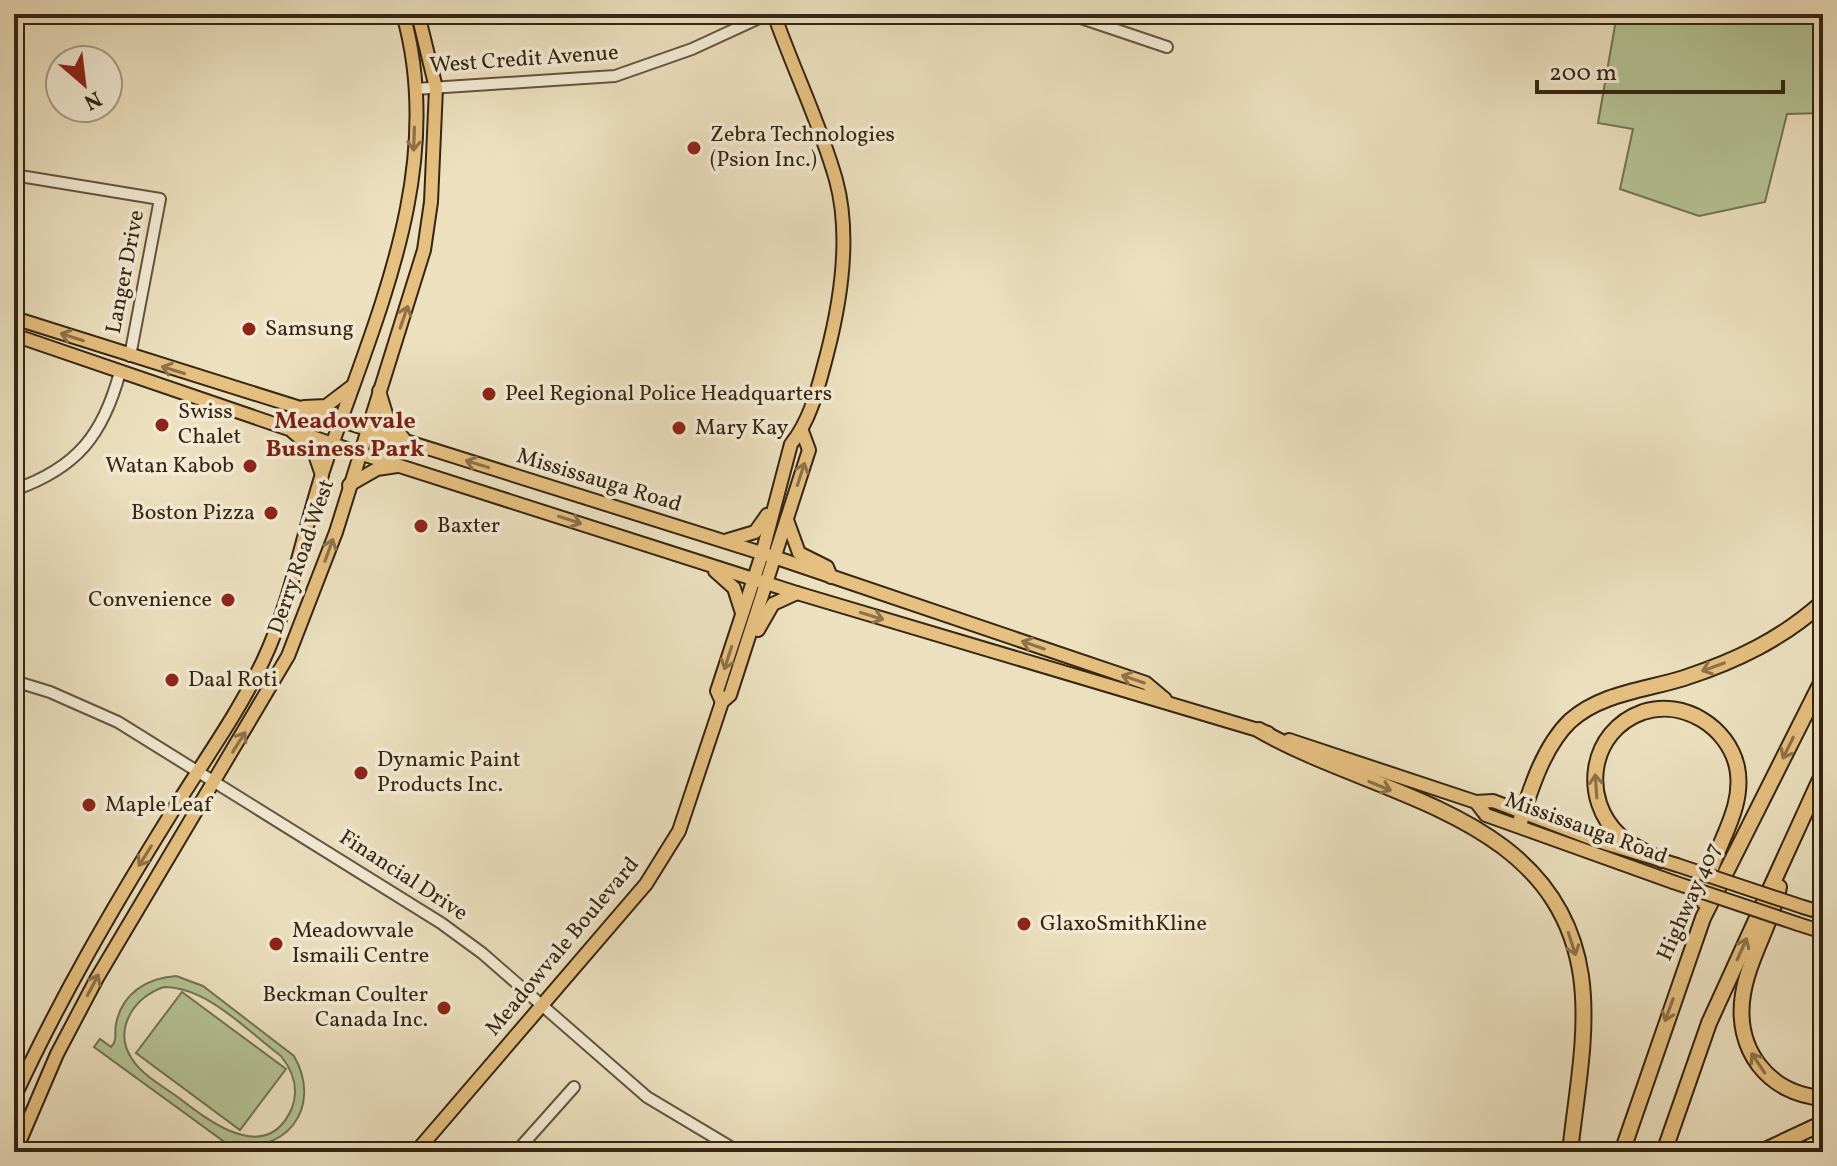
<svg xmlns="http://www.w3.org/2000/svg" width="1837" height="1166" font-family="Vollkorn,serif">
	<style>
		.green { fill: #b4c395; stroke: #747454; stroke-width: 2; fill-rule: evenodd }
		.lines { fill: none; stroke-linecap: round; stroke-linejoin: round }
		.minor-casing { stroke: #63543e; stroke-width: 14 }
		.major-casing { stroke: #352513; stroke-width: 16 }
		.highway-casing { stroke: #352513; stroke-width: 18 }
		.minor { stroke: #f3ebd5; stroke-width: 10 }
		.major { stroke: #e6c080; stroke-width: 12 }
		.highway { stroke: #e6c080; stroke-width: 14 }
		.major-bridge-casing { stroke: #352513; stroke-width: 16; stroke-linecap: butt }
		.major-bridge { stroke: #e6c080; stroke-width: 12 }
		.oneway { stroke: #8e724a }
		.poi-dot { fill: #8f2418; stroke: #f3ebd5; stroke-width: 3 }
		.labels { text-anchor: middle; dominant-baseline: central; stroke-width: 7; stroke-linejoin: round; paint-order: stroke }
		.street-label { font-size: 22px; fill: #352513; stroke: #f3ebd5 }
		.poi-label { font-size: 22px; fill: #352513; stroke: #f3ebd5; text-anchor: start }
		.neighbourhood-label { font-size: 24px; font-weight: bold; fill: #7a1f14; stroke: #f3ebd5 }
	</style>
	<rect width="100%" height="100%" fill="#ece0bf"/>
	<filter id="stains"><feTurbulence type="fractalNoise" baseFrequency=".0025" numOctaves="4"/><feColorMatrix values="0 0 0 0 .2 0 0 0 0 .09 0 0 0 0 .02 0 0 0 .5 -.17"/></filter>
	<radialGradient id="worn" r=".72"><stop offset=".6" stop-color="#630" stop-opacity="0"/><stop offset="1" stop-color="#630" stop-opacity=".3"/></radialGradient>
	<g class="green">
		<polygon points="1617,14 1823,14 1823,113 1787,114 1765,202 1699,216 1620,189 1633,129 1598,123"/>
		<path d="M176,976L203,986L294,1056C324,1109 284,1158 226,1143L94,1047L100,1039L111,1047C118,1040 114,1034 116,1024C122,993 147,978 176,976ZM164,987C208,987 247,1031 281,1056C293,1071 299,1089 292,1108C267,1166 210,1122 179,1098C164,1087 142,1075 132,1059C112,1029 135,996 164,987Z"/>
		<polygon points="182,992 286,1069 240,1130 136,1053"/>
	</g>
	<g class="lines">
		<g class="minor-casing">
			<g id="minor">
				<polyline points="1069,14 1167,47"/>
				<polyline points="415,89 615,76 692,49 768,14"/>
				<polyline points="14,175 160,199 130,356"/>
				<path d="M14,490C77,468 103,435 120,372"/>
				<polyline points="14,681 50,692 118,722 441,923 482,953 647,1097 739,1152"/>
				<polyline points="516,1152 574,1087"/>
				<polyline points="657,1152 670,1152"/>
			</g>
		</g>
		<g class="major-casing">
			<g id="major">
				<polyline points="14,318 774,557 1146,683 1165,699"/>
				<polyline points="14,335 359,453 797,593 1268,733"/>
				<polyline points="379,391 387,417 406,442"/>
				<polyline points="304,407 326,406 351,387"/>
				<polyline points="293,432 313,449 322,475"/>
				<polyline points="349,485 377,469 397,466"/>
				<polyline points="787,520 799,553 827,567 831,577"/>
				<polyline points="728,540 755,532 767,515"/>
				<polyline points="715,571 734,588 742,613"/>
				<polyline points="758,630 773,604 797,593"/>
				<path d="M722,702L717,691L762,554L791,444C811,420 819,384 827,354C841,300 851,235 836,180C820,123 793,69 774,14"/>
				<polyline points="1289,740 1476,802 1493,801 1598,841 1677,865"/>
				<polyline points="1476,802 1486,815 1673,882"/>
				<polyline points="1803,907 1823,913"/>
				<polyline points="1798,924 1823,932"/>
				<path d="M14,1098C59,1000 112,909 169,817C200,766 237,716 263,661C291,602 303,533 323,471C372,324 448,172 403,14"/>
				<polyline points="15,1152 57,1054 97,978 288,656 336,532 424,250 431,202 436,88 418,14"/>
				<polyline points="416,1152 646,884 679,831 722,702 730,695 809,450 802,431"/>
			</g>
		</g>
		<g class="highway-casing">
			<g id="highway">
				<path d="M1259,730C1377,798 1557,813 1581,976C1589,1033 1576,1095 1570,1152"/>
				<path d="M1519,825C1530,791 1543,747 1570,721C1601,693 1646,690 1684,678C1736,661 1782,639 1823,602"/>
				<path d="M1662,860C1647,853 1632,847 1620,836C1580,799 1589,731 1643,712C1684,699 1728,727 1737,767C1747,815 1705,856 1704,902"/>
				<path d="M1779,887C1772,923 1749,957 1743,994C1734,1049 1768,1094 1823,1098"/>
				<polyline points="1622,1152 1703,918 1823,679"/>
				<polyline points="1664,1152 1709,1023 1823,773"/>
				<polyline points="1761,1152 1823,1123"/>
			</g>
		</g>
		<use href="#minor" class="minor"/>
		<use href="#major" class="major"/>
		<use href="#highway" class="highway"/>
		<g class="major-bridge-casing">
			<g id="major-bridge">
				<polyline points="1677,865 1803,907"/>
				<polyline points="1673,882 1798,924"/>
			</g>
		</g>
		<use href="#major-bridge" class="major-bridge"/>
	</g>
	<defs><path id="oneway-shaft" d="M-6 0H5M1.5-3L5.5 0L1.5 3" fill="none" stroke-width="1.6" stroke-linecap="round" stroke-linejoin="round" transform="scale(2)"/></defs>
	<g class="oneway">
		<use href="#oneway-shaft" transform="translate(414 139) rotate(92)"/>
		<use href="#oneway-shaft" transform="translate(404 317) rotate(-71)"/>
		<use href="#oneway-shaft" transform="translate(72 337) rotate(-162)"/>
		<use href="#oneway-shaft" transform="translate(173 370) rotate(-163)"/>
		<use href="#oneway-shaft" transform="translate(477 464) rotate(-163)"/>
		<use href="#oneway-shaft" transform="translate(801 474) rotate(-72)"/>
		<use href="#oneway-shaft" transform="translate(570 520) rotate(18)"/>
		<use href="#oneway-shaft" transform="translate(329 550) rotate(-70)"/>
		<use href="#oneway-shaft" transform="translate(872 616) rotate(17)"/>
		<use href="#oneway-shaft" transform="translate(1033 645) rotate(-161)"/>
		<use href="#oneway-shaft" transform="translate(728 658) rotate(108)"/>
		<use href="#oneway-shaft" transform="translate(1713 667) rotate(160)"/>
		<use href="#oneway-shaft" transform="translate(1133 679) rotate(-161)"/>
		<use href="#oneway-shaft" transform="translate(239 742) rotate(-58)"/>
		<use href="#oneway-shaft" transform="translate(1788 748) rotate(116)"/>
		<use href="#oneway-shaft" transform="translate(1380 786) rotate(22)"/>
		<use href="#oneway-shaft" transform="translate(1596 786) rotate(-94)"/>
		<use href="#oneway-shaft" transform="translate(145 856) rotate(122)"/>
		<use href="#oneway-shaft" transform="translate(1572 944) rotate(72)"/>
		<use href="#oneway-shaft" transform="translate(1742 949) rotate(-66)"/>
		<use href="#oneway-shaft" transform="translate(93 985) rotate(-62)"/>
		<use href="#oneway-shaft" transform="translate(1669 1010) rotate(110)"/>
		<use href="#oneway-shaft" transform="translate(1758 1063) rotate(-124)"/>
	</g>
	<g class="poi-dot">
		<circle cx="694" cy="148" r="8"/>
		<circle cx="249" cy="329" r="8"/>
		<circle cx="489" cy="394" r="8"/>
		<circle cx="162" cy="425" r="8"/>
		<circle cx="679" cy="428" r="8"/>
		<circle cx="250" cy="466" r="8"/>
		<circle cx="271" cy="513" r="8"/>
		<circle cx="421" cy="526" r="8"/>
		<circle cx="228" cy="600" r="8"/>
		<circle cx="172" cy="680" r="8"/>
		<circle cx="361" cy="773" r="8"/>
		<circle cx="89" cy="805" r="8"/>
		<circle cx="1024" cy="924" r="8"/>
		<circle cx="276" cy="944" r="8"/>
		<circle cx="444" cy="1008" r="8"/>
	</g>
	<g class="labels">
		<g class="street-label">
			<text transform="translate(524 60) rotate(-4)">West Credit Avenue</text>
			<text transform="translate(126 272) rotate(-79)">Langer Drive</text>
			<text transform="translate(599 481) rotate(17)">Mississauga Road</text>
			<text transform="translate(302 557) rotate(-71)">Derry Road West</text>
			<text transform="translate(1586 829) rotate(20)">Mississauga Road</text>
			<text transform="translate(403 876) rotate(33)">Financial Drive</text>
			<text transform="translate(1690 902) rotate(-66)">Highway 407</text>
			<text transform="translate(563 947) rotate(-50)">Meadowvale Boulevard</text>
		</g>
		<g class="poi-label">
			<text x="710" y="135">Zebra Technologies<tspan x="710" dy="25">(Psion Inc.)</tspan></text>
			<text x="265" y="329">Samsung</text>
			<text x="505" y="394">Peel Regional Police Headquarters</text>
			<text x="178" y="412">Swiss<tspan x="178" dy="25">Chalet</tspan></text>
			<text x="695" y="428">Mary Kay</text>
			<text x="234" y="466" text-anchor="end">Watan Kabob</text>
			<text x="255" y="513" text-anchor="end">Boston Pizza</text>
			<text x="437" y="526">Baxter</text>
			<text x="212" y="600" text-anchor="end">Convenience</text>
			<text x="188" y="680">Daal Roti</text>
			<text x="377" y="760">Dynamic Paint<tspan x="377" dy="25">Products Inc.</tspan></text>
			<text x="105" y="805">Maple Leaf</text>
			<text x="1040" y="924">GlaxoSmithKline</text>
			<text x="292" y="931">Meadowvale<tspan x="292" dy="25">Ismaili Centre</tspan></text>
			<text x="428" y="995" text-anchor="end">Beckman Coulter<tspan x="428" dy="25">Canada Inc.</tspan></text>
		</g>
		<g class="neighbourhood-label">
			<text x="345" y="422">Meadowvale<tspan x="345" dy="28">Business Park</tspan></text>
		</g>
	</g>
	<rect width="1837" height="1166" fill="none" stroke="#ece0bf" stroke-width="48"/>
	<rect x="16" y="16" width="1805" height="1134" fill="none" stroke="#352513" stroke-width="4"/>
	<rect x="24" y="24" width="1789" height="1118" fill="none" stroke="#352513" stroke-width="2"/>
	<g transform="translate(84 84) rotate(152)"><circle r="38" fill="#f3ebd5" stroke="#a79c87" stroke-width="2"/>
	<path d="M0-6L14 30L0 20L-14 30Z" fill="#8f2418"/>
	<text y="-12" font-size="22" font-weight="bold" text-anchor="middle" fill="#352513">N</text>
	</g>
	<path d="M1537 80v12h246v-12" fill="none" stroke="#352513" stroke-width="4"/>
	<text x="1549" y="80" font-size="24" fill="#352513" stroke="#f3ebd5" stroke-width="6" paint-order="stroke">200 m</text>
	<rect width="100%" height="100%" filter="url(#stains)"/>
	<rect width="100%" height="100%" fill="url(#worn)"/>
</svg>
